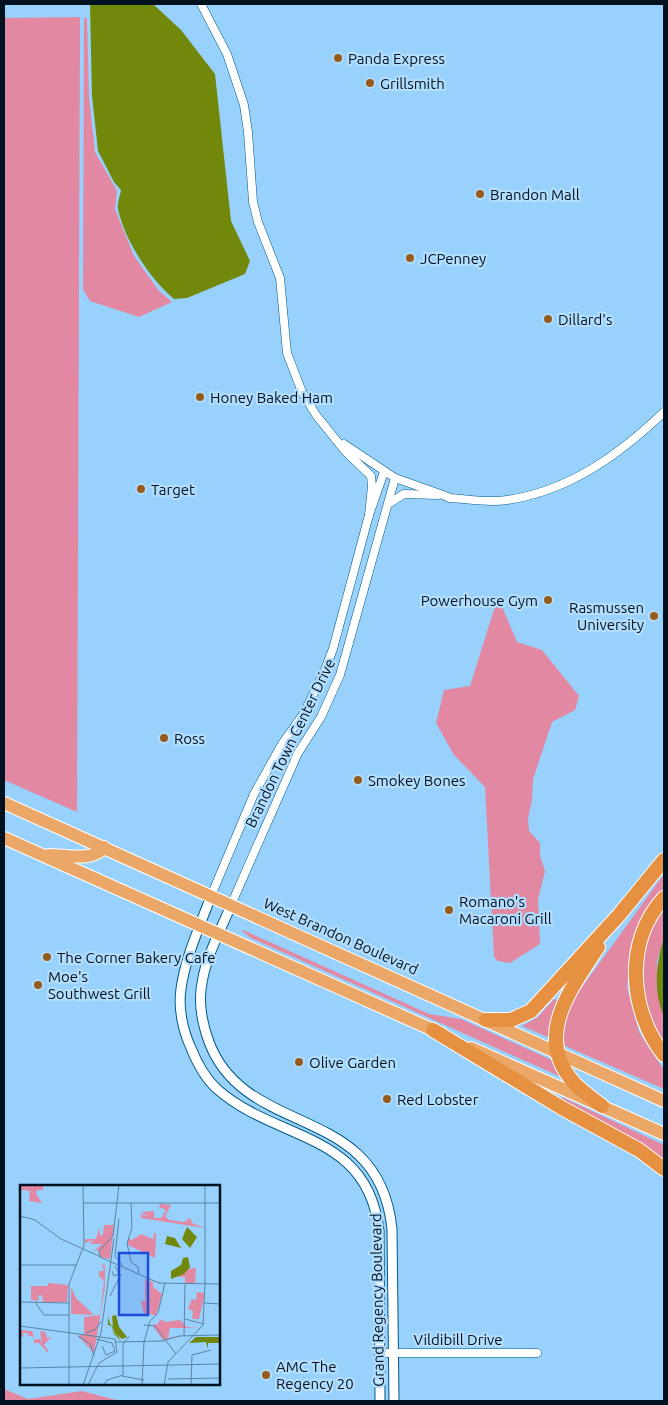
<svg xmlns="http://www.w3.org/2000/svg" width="668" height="1405" font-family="Ubuntu,sans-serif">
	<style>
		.green { fill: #e288a3 }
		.water { fill: #71880b }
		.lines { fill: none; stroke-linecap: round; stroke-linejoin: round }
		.minor-casing { stroke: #005a88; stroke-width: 9 }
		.tertiary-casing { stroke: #005a88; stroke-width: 11 }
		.trunk-casing { stroke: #fff; stroke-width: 14 }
		.motorway-casing { stroke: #fff; stroke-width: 16 }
		.minor { stroke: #fff; stroke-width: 8 }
		.tertiary { stroke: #fff; stroke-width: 9 }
		.trunk { stroke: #eba767; stroke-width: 12 }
		.motorway { stroke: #e69141; stroke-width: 14 }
		.poi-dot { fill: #975a1d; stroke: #b2ddfd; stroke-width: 2 }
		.labels { text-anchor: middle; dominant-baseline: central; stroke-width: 4.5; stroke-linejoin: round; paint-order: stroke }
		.poi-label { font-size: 15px; fill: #001120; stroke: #b2ddfd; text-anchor: start }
		.street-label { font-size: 15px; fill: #001120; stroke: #b2ddfd }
		.inset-road { fill: none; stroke: #5b84a4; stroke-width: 1 }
		.view { fill: #1d4ed8; fill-opacity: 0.15; stroke: #1d4ed8; stroke-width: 2.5 }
		.inset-edge { fill: none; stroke: #001120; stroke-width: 2.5 }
	</style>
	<rect width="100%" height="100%" fill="#98d1fc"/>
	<g class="green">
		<polygon points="80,17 77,812 4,780 4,18"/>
		<polygon points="84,18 87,18 89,96 95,152 117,191 115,209 134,256 159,291 172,302 139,317 90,301 83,289"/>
		<polygon points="498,597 517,642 542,650 579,696 575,710 552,722 533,779 532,800 528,818 529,831 540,843 540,856 545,871 538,900 540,944 510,963 498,961 494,957 485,787 454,755 436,723 444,690 470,686"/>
		<polygon points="664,874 664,891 632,951 627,987 639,1032 664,1070 664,1089 563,1045 563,1028 569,1005"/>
		<polygon points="664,904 664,938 657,961 659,990 664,1016 664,1048 644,1006 640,961 653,921"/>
		<polygon points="243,930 429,1014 461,1019 554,1061 561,1077 251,938 242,931"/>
		<polygon points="554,999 557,1000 551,1020 550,1038 522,1026 538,1017"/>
		<polygon points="562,1097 664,1145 664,1161 560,1102"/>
		<polygon points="4,1389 28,1399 82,1391 120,1401 4,1401"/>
	</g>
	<g class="water">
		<path d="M90,4H153L181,30L215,74L231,221L250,261L245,274L187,298L174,299C150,279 125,241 118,209C117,203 120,196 121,190L114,182L98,151L92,96Z"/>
		<path d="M664,938V1016C653,994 656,961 664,938Z"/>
	</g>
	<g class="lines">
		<g class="minor-casing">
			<g id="minor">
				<polyline points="201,4 227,54 244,105 248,132 253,202 258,222 280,278 287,353 302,392 316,415 345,451 371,476 372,486 369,515"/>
				<path d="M344,444L395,478L443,495L450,498C468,499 489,503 507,500C569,491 619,455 664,412"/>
				<polyline points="388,504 404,494 438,495"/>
				<polyline points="211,896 254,794 282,744 304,713 324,672 333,649 369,515 384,472"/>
				<polyline points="231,905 298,753 321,717 340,675 395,478"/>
				<polyline points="379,1353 537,1353"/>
			</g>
		</g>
		<g class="tertiary-casing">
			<g id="tertiary">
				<path d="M211,896C200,926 185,958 181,989C178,1008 183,1031 191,1048C197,1063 206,1079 217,1089C277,1142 368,1131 379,1231L380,1401"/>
				<path d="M231,905C221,930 206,956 202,983C198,1003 202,1023 209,1042C246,1140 379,1101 392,1229L394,1401"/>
			</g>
		</g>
		<g class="trunk-casing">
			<g id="trunk">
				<polyline points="4,803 664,1101"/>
				<polyline points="4,838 442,1034"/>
				<path d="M49,855C64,855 95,862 104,847"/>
				<polyline points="471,1048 664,1134"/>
			</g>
		</g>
		<g class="motorway-casing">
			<g id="motorway">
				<path d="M664,898C624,941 629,1011 664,1055"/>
				<path d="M598,947C571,989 532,1037 575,1084C583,1092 593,1099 602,1106"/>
				<polyline points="486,1020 511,1020 531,1011 619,915 664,860"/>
				<polyline points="433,1030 562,1108 639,1150 664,1169"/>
			</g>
		</g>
		<use href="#minor" class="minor"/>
		<use href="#tertiary" class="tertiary"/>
		<use href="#trunk" class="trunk"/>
		<use href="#motorway" class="motorway"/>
	</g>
	<g class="poi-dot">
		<circle cx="338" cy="58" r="5"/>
		<circle cx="370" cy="83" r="5"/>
		<circle cx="480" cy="194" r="5"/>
		<circle cx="410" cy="258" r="5"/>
		<circle cx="548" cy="319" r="5"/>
		<circle cx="200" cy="397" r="5"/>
		<circle cx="141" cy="489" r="5"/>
		<circle cx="548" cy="600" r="5"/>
		<circle cx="654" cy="616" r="5"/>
		<circle cx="164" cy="738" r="5"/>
		<circle cx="358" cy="780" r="5"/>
		<circle cx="449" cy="910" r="5"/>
		<circle cx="47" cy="957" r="5"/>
		<circle cx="38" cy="985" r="5"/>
		<circle cx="299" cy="1062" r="5"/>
		<circle cx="387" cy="1099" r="5"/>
		<circle cx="266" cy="1375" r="5"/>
	</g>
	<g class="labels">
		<g class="poi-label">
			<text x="348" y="58">Panda Express</text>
			<text x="380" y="83">Grillsmith</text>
			<text x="490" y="194">Brandon Mall</text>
			<text x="420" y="258">JCPenney</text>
			<text x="558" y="319">Dillard's</text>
			<text x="210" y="397">Honey Baked Ham</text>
			<text x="151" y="489">Target</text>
			<text x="538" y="600" text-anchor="end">Powerhouse Gym</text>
			<text x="644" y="607" text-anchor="end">Rasmussen<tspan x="644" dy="17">University</tspan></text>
			<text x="174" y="738">Ross</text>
			<text x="368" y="780">Smokey Bones</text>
			<text x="459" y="901">Romano's<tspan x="459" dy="17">Macaroni Grill</tspan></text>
			<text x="57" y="957">The Corner Bakery Cafe</text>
			<text x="48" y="976">Moe's<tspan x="48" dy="17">Southwest Grill</tspan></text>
			<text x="309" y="1062">Olive Garden</text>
			<text x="397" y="1099">Red Lobster</text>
			<text x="276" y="1366">AMC The<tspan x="276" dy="17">Regency 20</tspan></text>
		</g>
		<g class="street-label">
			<text transform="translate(290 743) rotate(-64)">Brandon Town Center Drive</text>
			<text transform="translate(341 936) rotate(24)">West Brandon Boulevard</text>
			<text transform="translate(377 1300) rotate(-91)">Grand Regency Boulevard</text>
			<text x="458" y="1339">Vildibill Drive</text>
		</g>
	</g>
	<g transform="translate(20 1185)">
		<rect width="200" height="200" fill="#98d1fc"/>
		<path d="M0,0H23V5H17L16,9L22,18L9,16L10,6L0,5ZM140,19L151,20L145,31L149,35L164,37L170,33L172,38L185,43L121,33V29L127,31L122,27L134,26V33H141L146,25L139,22ZM84,40H94L90,74L81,72L78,65L74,66L82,59H70L73,55L65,58V54H76L79,43L80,50H83ZM134,48H136L135,73L108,60V53L112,55L121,49L133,54ZM82,79L85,80V102L74,168L58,151L64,149V132L80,130L84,96L79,91V86H84ZM176,83L175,98H165V92H158L167,84ZM125,94L133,97V102L142,109L136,130L124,129L121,116H125ZM28,98L48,100L47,117H23L22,110L18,111L19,116L11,115V101H28ZM51,102L56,113L74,130L51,129ZM177,107L185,108L179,134H172L173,126L168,124L172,114L176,115ZM140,134L145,137L160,135L167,142L181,143H150L148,153L165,150L143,155L132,140L138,139ZM0,145L12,146L15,155L20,154L22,160L20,146L25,147L27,153L31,152L24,160L28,165V168L19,158H14V152L7,150L9,148H2L4,151L0,152Z" fill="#e288a3"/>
		<path d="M167,42L177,52L170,63L162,54ZM147,51L155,53L161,63L145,59ZM168,72L170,82L164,89L151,94V86L161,80L163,73ZM96,130L99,142L107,152L102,154L94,147L93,141V147L98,151L101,156L93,148L92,141L88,140V131L90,139L93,141L92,131ZM176,152H200V158H188V164L186,157L169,158Z" fill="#71880b"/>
		<path class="inset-road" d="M99,0L93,51L79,66L80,72L139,98L200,99M185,0V98M64,18H200M111,18L112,43L107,58L111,77L118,82L119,88M0,31L15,35L41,54L81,72M99,34L95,71L103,81M0,80H56M92,86L94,91L99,89L95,81M90,111L101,89M0,117L49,118M15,117L24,130H49M184,118L200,119M165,134L184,139M124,140L135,141L156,169M0,141L95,154L97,167L79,178L68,200M66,148L76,144L81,136M58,151L70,159L74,171M164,151L165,99M76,154L92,158L95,166L86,170L82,161M142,156L159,151L200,150M96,157L143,156M0,183L200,179M102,191L124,195M148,194L200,193M49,200V99L64,60L63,0M63,200L81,148L94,53M84,200L87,195L103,190V159L109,151M122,200L124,157L130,136L138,128L145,98M144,200L148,177L183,140L185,98M171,200L172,170L191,165"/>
		<path class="view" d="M99,68H128V130H99Z"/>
		<rect width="200" height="200" class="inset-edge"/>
	</g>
	<rect width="668" height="1405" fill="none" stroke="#001120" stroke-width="10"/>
</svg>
